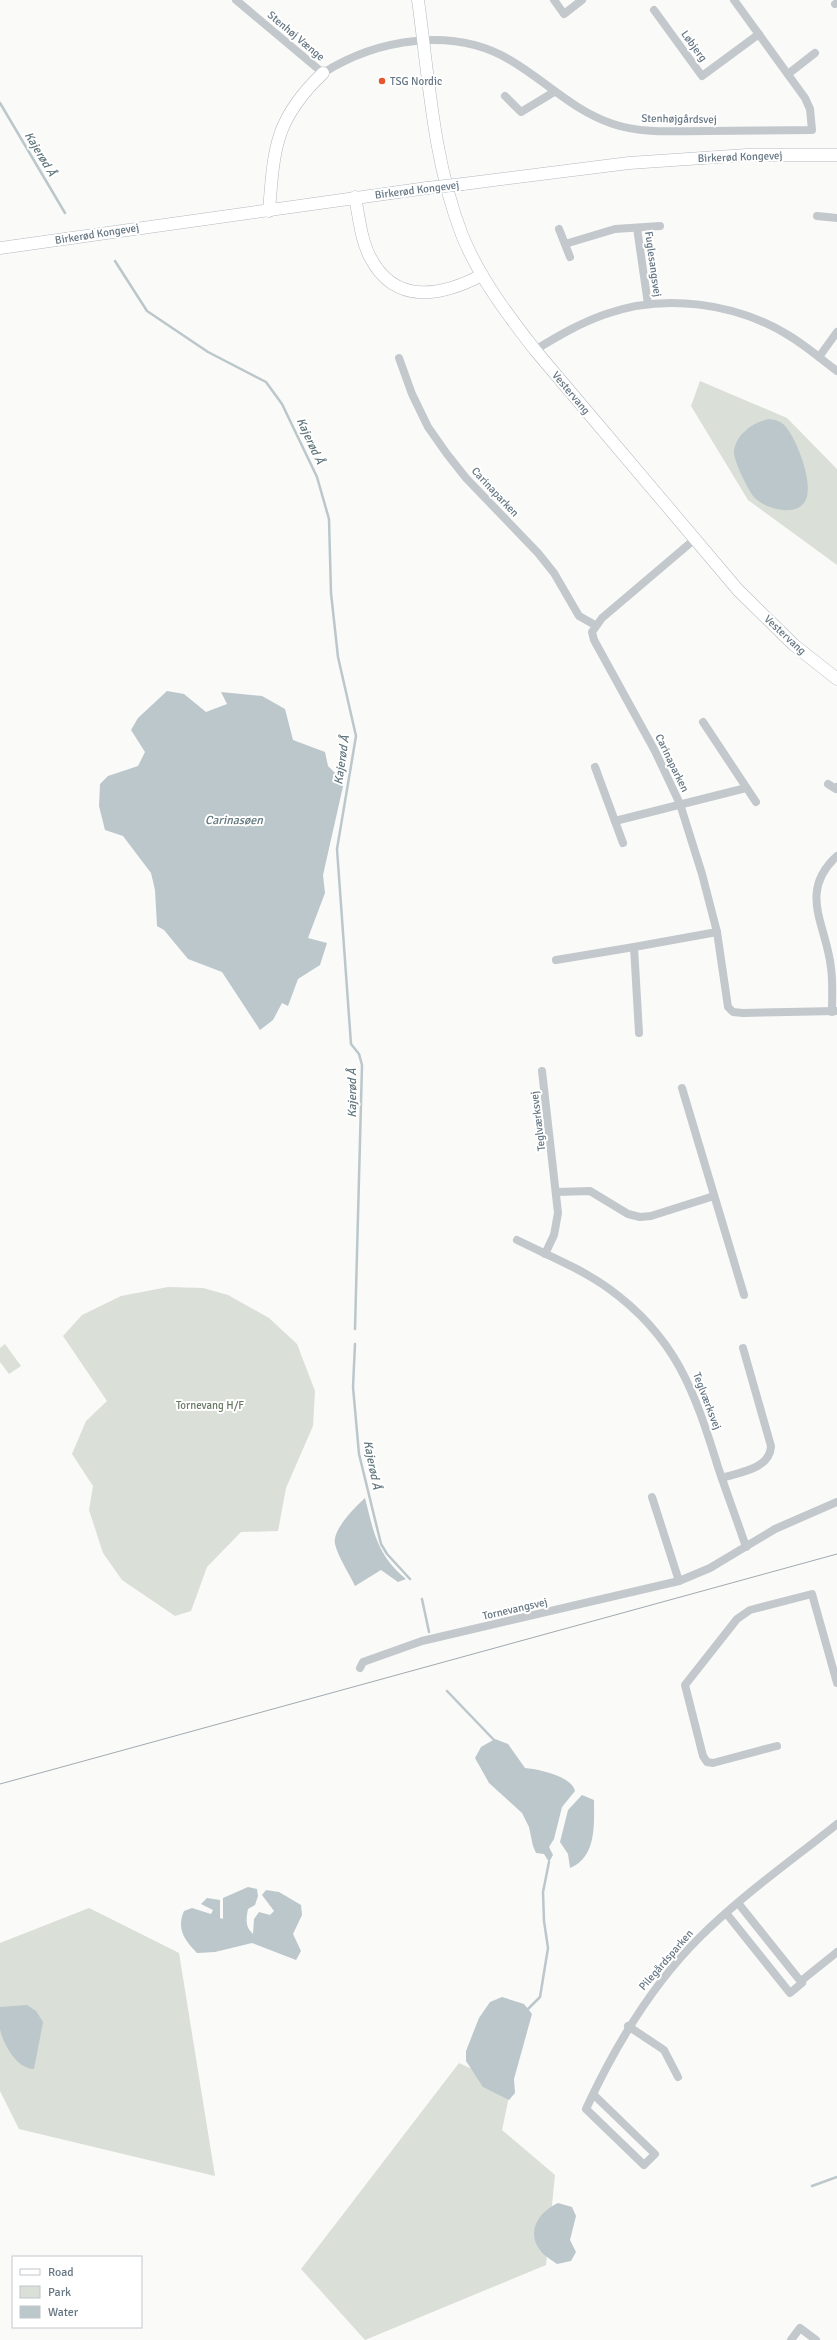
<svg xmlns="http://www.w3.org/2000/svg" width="837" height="2340" font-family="Signika,sans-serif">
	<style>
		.green { fill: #dadfd7 }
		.water { fill: #bbc7cb }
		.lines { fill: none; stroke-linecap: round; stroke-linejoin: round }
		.stream { stroke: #bbc7cb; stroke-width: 2.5 }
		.secondary-casing { stroke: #b3babf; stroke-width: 13 }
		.street { stroke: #c3c8cc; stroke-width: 8 }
		.secondary { stroke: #fff; stroke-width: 12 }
		.tram { stroke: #a2aab0; stroke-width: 1 }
		.secondary-bridge-casing { stroke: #b3babf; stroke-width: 13; stroke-linecap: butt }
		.secondary-bridge { stroke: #fff; stroke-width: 12 }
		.poi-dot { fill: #e4572e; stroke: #fff; stroke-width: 1.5 }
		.labels { text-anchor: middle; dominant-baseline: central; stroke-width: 4; stroke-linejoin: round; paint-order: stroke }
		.street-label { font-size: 11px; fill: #657683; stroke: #fff }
		.poi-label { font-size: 11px; fill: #657683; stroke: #fff; text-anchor: start }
		.park-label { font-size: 11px; fill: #687a64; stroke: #fff }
		.water-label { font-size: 12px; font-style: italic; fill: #60757c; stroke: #fff }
	</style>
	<rect width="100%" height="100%" fill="#fafaf8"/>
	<g class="green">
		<polygon points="700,381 787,418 837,469 837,565 748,500 691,406"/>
		<polygon points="168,1287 203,1288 228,1295 269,1318 297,1344 315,1391 313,1426 286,1488 278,1531 241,1532 207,1567 191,1611 175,1616 122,1580 103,1553 89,1510 93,1486 72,1454 86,1421 107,1401 63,1336 82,1315 121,1296"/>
		<polygon points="5,1344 21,1366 9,1374 0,1362 0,1348"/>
		<polygon points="89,1908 179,1953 215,2176 19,2129 0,2091 0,1943"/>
		<polygon points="459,2063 511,2087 502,2130 555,2175 546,2265 365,2340 301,2269"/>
	</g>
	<g class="water">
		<path d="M769,419C775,420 781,421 785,426C797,439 816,488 804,503C793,517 764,508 754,497C748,490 734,461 734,453C735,434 754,422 769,419Z"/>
		<polygon points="167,691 184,694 206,712 227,704 221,692 262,696 285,709 293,740 325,752 328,766 344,782 323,875 325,893 308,938 327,943 320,965 298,979 288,1006 282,1003 273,1020 260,1030 222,972 188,959 164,930 157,926 155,890 151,873 123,836 105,830 99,806 100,784 108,776 138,766 145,752 131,730 138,718"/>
		<path d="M365,1498C374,1533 377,1555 406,1579L398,1582L381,1570L355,1586C349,1573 338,1557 335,1544C332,1530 355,1507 365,1498Z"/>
		<path d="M495,1739L508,1744L525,1768C537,1769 572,1776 575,1791L562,1807L554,1839L549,1847L553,1855L549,1862L544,1854L536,1853L533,1846L529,1827L522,1813L489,1783L475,1758L481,1747Z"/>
		<path d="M582,1795L594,1800C594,1824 597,1857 570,1868L568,1854L560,1842L568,1810Z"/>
		<path d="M248,1887L257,1889L258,1896L255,1905L248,1909C246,1919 245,1927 253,1934L254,1919L259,1912L270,1915L274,1911L262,1895L266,1890L279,1892L301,1905L302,1915L293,1934L301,1951L296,1960L252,1943L215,1952L197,1953C185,1941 176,1929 184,1911L192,1908L211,1914L213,1910L201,1904L207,1898L220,1900V1918L223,1919V1898Z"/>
		<polygon points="502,1997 524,2004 532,2014 514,2079 515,2093 509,2100 483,2087 466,2061 466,2051 479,2018 490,2002"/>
		<path d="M27,2005L36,2011L43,2022L34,2069C16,2069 3,2043 0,2029C0,2022 0,2014 0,2007Z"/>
		<path d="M558,2203L572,2207L576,2216L570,2240L576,2252L571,2261L557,2264C552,2260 544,2256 540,2250C526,2231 539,2212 558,2203Z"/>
	</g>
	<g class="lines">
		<g class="stream">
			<polyline points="0,103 65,213"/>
			<polyline points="115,261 147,311 208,352 266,382 282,404 317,477 329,519 331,593 338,657 356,736 337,849 351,1044 359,1054 362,1065 355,1329"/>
			<polyline points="355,1344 353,1387 359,1454 381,1544 387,1554 410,1579"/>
			<polyline points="422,1599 429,1632"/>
			<polyline points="447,1691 494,1740"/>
			<polyline points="528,2009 540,1997 548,1948 544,1921 543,1892 549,1862"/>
			<polyline points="812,2186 837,2177"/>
		</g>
		<g class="secondary-casing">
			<g id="secondary">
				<path d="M418,0C429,79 433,160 462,235C479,277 507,314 535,350L738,590L794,645L837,679"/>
				<polyline points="463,184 629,163 747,155 837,155"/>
				<path d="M355,197C359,217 361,240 370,257C395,306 442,296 482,275"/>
				<path d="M269,211C274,147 275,119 323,73"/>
				<polyline points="0,248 427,188"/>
			</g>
		</g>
		<g class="street">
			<path d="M236,0L323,73C377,39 453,26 510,60C546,81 572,110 613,124C643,134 674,131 706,131C741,131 777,130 812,130L810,109L805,98L734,0"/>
			<polyline points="554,0 564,14 582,0"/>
			<polyline points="835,4 837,3"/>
			<polyline points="654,10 702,76 759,34"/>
			<polyline points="788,74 815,53"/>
			<polyline points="505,96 521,112 554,92"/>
			<polyline points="817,216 837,218"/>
			<polyline points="637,228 648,304"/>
			<polyline points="559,229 570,257"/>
			<polyline points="565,244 615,229 660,226"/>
			<path d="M535,350C558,336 580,323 606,314C664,293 736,303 788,335C805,345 821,359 837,371"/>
			<polyline points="819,357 837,332"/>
			<polyline points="399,358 412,394 428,427 447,454 466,478 538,553 554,573 579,616 595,625"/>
			<polyline points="695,539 602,618 592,632 594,640 655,751 680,804 702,874 717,932 728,1007 733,1012 743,1013 837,1011"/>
			<polyline points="703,722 756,802"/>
			<polyline points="595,767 623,843"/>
			<polyline points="828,784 836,789 837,787"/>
			<polyline points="615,821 746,788"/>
			<polyline points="556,960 634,947"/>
			<path d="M832,1012C832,997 833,982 831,968C827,926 797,892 837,856"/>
			<polyline points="639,1033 634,947 717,932"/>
			<polyline points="542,1071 558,1213 554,1235 545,1254"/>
			<polyline points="682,1088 744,1295"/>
			<polyline points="557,1192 590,1191 628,1214 640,1217 651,1216 714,1196"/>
			<path d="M517,1240C547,1255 580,1268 608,1288C676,1337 694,1390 718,1467C727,1494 737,1520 746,1547"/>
			<path d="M722,1478C740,1472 770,1469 771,1446L743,1348"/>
			<polyline points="652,1497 679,1581"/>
			<polyline points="360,1668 363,1662 422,1641 679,1581 710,1568 775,1529 837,1502"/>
			<polyline points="777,1746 713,1763 707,1762 703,1756 685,1685 737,1619 750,1610 812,1594 837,1683"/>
			<polyline points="726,1913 790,1993 802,1983 738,1903"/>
			<polyline points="801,1981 837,1952"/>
			<polyline points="628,2026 664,2050 678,2077"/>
			<path d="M593,2094L655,2154L644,2165L586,2109C615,2046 650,1987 699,1938C741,1896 791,1861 837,1824"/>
			<polyline points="791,2340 800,2328 816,2340"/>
		</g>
		<use href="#secondary" class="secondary"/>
		<polyline class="tram" points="0,1784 837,1554"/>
		<g class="secondary-bridge-casing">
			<polyline id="secondary-bridge" points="427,188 463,184"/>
		</g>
		<use href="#secondary-bridge" class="secondary-bridge"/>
	</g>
	<circle class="poi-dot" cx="382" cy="81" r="4"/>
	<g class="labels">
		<g class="street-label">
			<text transform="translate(296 36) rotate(40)">Stenhøj Vænge</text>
			<text transform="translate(694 46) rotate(54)">Løbjerg</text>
			<text transform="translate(679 119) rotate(1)">Stenhøjgårdsvej</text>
			<text transform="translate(740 157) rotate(-2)">Birkerød Kongevej</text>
			<text transform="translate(417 190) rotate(-7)">Birkerød Kongevej</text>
			<text transform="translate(97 234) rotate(-9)">Birkerød Kongevej</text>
			<text transform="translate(653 264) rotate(82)">Fuglesangsvej</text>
			<text transform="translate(571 393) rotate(50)">Vestervang</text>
			<text transform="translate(495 492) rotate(47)">Carinaparken</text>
			<text transform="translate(785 635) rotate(43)">Vestervang</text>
			<text transform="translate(672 763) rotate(64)">Carinaparken</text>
			<text transform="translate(538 1121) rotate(-97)">Teglværksvej</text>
			<text transform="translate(707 1401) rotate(69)">Teglværksvej</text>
			<text transform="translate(515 1609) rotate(-13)">Tornevangsvej</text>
			<text transform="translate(666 1960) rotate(-49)">Pilegårdsparken</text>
		</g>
		<g class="poi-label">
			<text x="390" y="81">TSG Nordic</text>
		</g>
		<g class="park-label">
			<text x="210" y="1405">Tornevang H/F</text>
		</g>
		<g class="water-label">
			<text transform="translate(40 154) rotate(59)">Kajerød Å</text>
			<text transform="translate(310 441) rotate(65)">Kajerød Å</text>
			<text transform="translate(342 760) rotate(-82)">Kajerød Å</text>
			<text x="234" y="820">Carinasøen</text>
			<text transform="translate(352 1093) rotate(-90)">Kajerød Å</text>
			<text transform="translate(372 1465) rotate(79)">Kajerød Å</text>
		</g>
	</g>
	<rect x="12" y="2256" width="130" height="72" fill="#ffffff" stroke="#c1c8cd"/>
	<rect x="20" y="2269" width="20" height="6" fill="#ffffff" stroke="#c1c8cd"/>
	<text x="48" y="2276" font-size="12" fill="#657683">Road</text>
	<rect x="20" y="2286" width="20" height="12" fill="#dadfd7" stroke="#c1c8cd"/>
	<text x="48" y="2296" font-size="12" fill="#657683">Park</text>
	<rect x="20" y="2306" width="20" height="12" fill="#bbc7cb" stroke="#c1c8cd"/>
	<text x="48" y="2316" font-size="12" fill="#657683">Water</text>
</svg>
